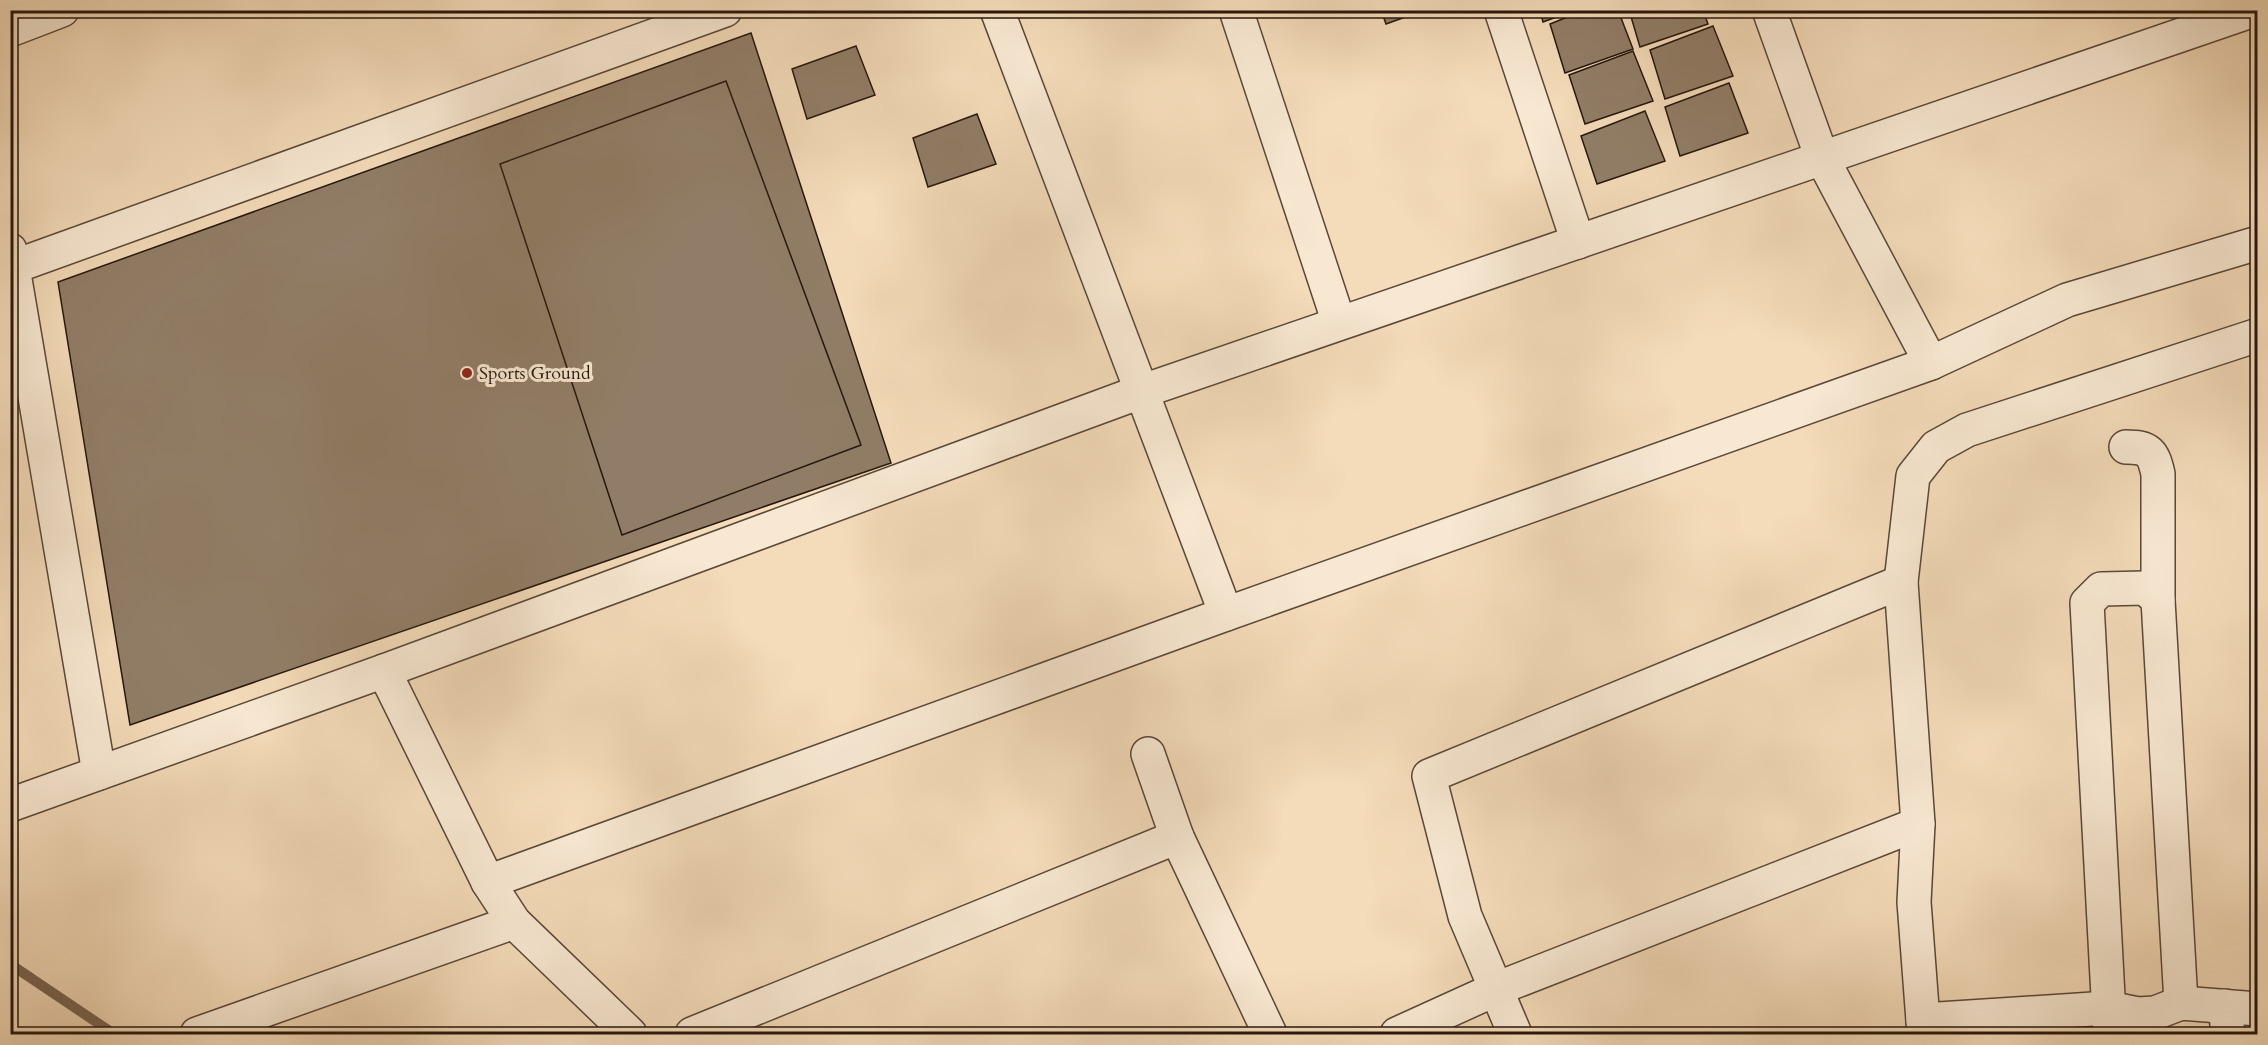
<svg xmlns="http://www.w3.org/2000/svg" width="2268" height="1045" font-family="Cardo,serif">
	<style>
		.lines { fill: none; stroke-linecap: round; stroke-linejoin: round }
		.stream { stroke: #786452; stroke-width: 10 }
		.building { fill: #917d67; stroke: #26170e; stroke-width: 1.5 }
		.minor-casing { stroke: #5a4839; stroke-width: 36 }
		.minor { stroke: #f8e8d2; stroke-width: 33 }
		.poi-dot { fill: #8f2418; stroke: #f8e8d2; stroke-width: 2 }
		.labels { text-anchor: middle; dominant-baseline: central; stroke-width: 6; stroke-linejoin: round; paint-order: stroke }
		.poi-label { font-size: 18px; fill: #26170e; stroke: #f8e8d2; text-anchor: start }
	</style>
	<rect width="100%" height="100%" fill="#f4dbb9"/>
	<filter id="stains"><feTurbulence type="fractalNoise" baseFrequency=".00333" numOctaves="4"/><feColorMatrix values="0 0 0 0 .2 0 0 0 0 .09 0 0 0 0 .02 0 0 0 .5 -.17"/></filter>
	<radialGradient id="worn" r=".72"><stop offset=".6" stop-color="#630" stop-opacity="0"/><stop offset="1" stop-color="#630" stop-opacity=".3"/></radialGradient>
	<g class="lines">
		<polyline class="stream" points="10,964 114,1034"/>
	</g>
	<g class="building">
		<polygon points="1381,10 1425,10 1386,24"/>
		<polygon points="1540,10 1576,10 1543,22"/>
		<polygon points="1585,10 1618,10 1633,49 1565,73 1550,24"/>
		<polygon points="1629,10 1703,10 1708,24 1640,47"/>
		<polygon points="1713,26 1733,76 1665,99 1650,50"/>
		<polygon points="751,33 891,463 130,725 58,282"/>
		<polygon points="856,46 875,95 807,119 792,69"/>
		<polygon points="1633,51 1653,101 1585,124 1569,75"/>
		<polygon points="726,81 861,445 622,535 500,164"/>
		<polygon points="1729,83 1748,133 1680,156 1665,107"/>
		<polygon points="1645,111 1665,161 1597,184 1581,136"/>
		<polygon points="977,114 996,164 928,187 913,138"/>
	</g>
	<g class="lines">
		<g class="minor-casing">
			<g id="minor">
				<polyline points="997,10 1226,614"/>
				<polyline points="1236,10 1339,323"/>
				<polyline points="1501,10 1578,242"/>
				<polyline points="1769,10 1822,158 1931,363"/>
				<polyline points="10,30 62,10"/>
				<polyline points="10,250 99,773"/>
				<polyline points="13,267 725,10"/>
				<path d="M2126,447C2149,447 2153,452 2158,474V600"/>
				<polyline points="384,671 488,882 514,922 630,1034"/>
				<polyline points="1148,754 1177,837 1270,1034"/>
				<polyline points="10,805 384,671 1140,392 2254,10"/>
				<polyline points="488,882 1226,614 1931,363 2067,300 2258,243"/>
				<polyline points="2225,1006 2228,1034"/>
				<polyline points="1923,1020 2108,1008 2138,1014 2155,1013 2181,1003 2258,1009"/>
				<polyline points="197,1034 514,922"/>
				<polyline points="692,1034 1177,837"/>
				<polyline points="1397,1034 1496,989 1918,824"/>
				<polyline points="1515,1034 1465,916 1429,776 1901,582"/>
				<polyline points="1924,1034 1914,902 1918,824 1901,582 1913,476 1936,447 1967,430 2258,335"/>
				<polyline points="2110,1034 2087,603 2101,589 2145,588 2158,600 2181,1003"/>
			</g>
		</g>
		<use href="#minor" class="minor"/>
	</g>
	<circle class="poi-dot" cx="467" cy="373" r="6"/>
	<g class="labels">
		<g class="poi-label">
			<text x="479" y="373">Sports Ground</text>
		</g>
	</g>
	<rect width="2268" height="1045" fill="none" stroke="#f4dbb9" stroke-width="36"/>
	<rect x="12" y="12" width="2244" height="1021" fill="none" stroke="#26170e" stroke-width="3"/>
	<rect x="18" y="18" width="2232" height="1009" fill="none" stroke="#26170e" stroke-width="1.5"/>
	<rect width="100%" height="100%" filter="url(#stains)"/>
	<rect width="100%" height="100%" fill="url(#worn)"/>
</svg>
